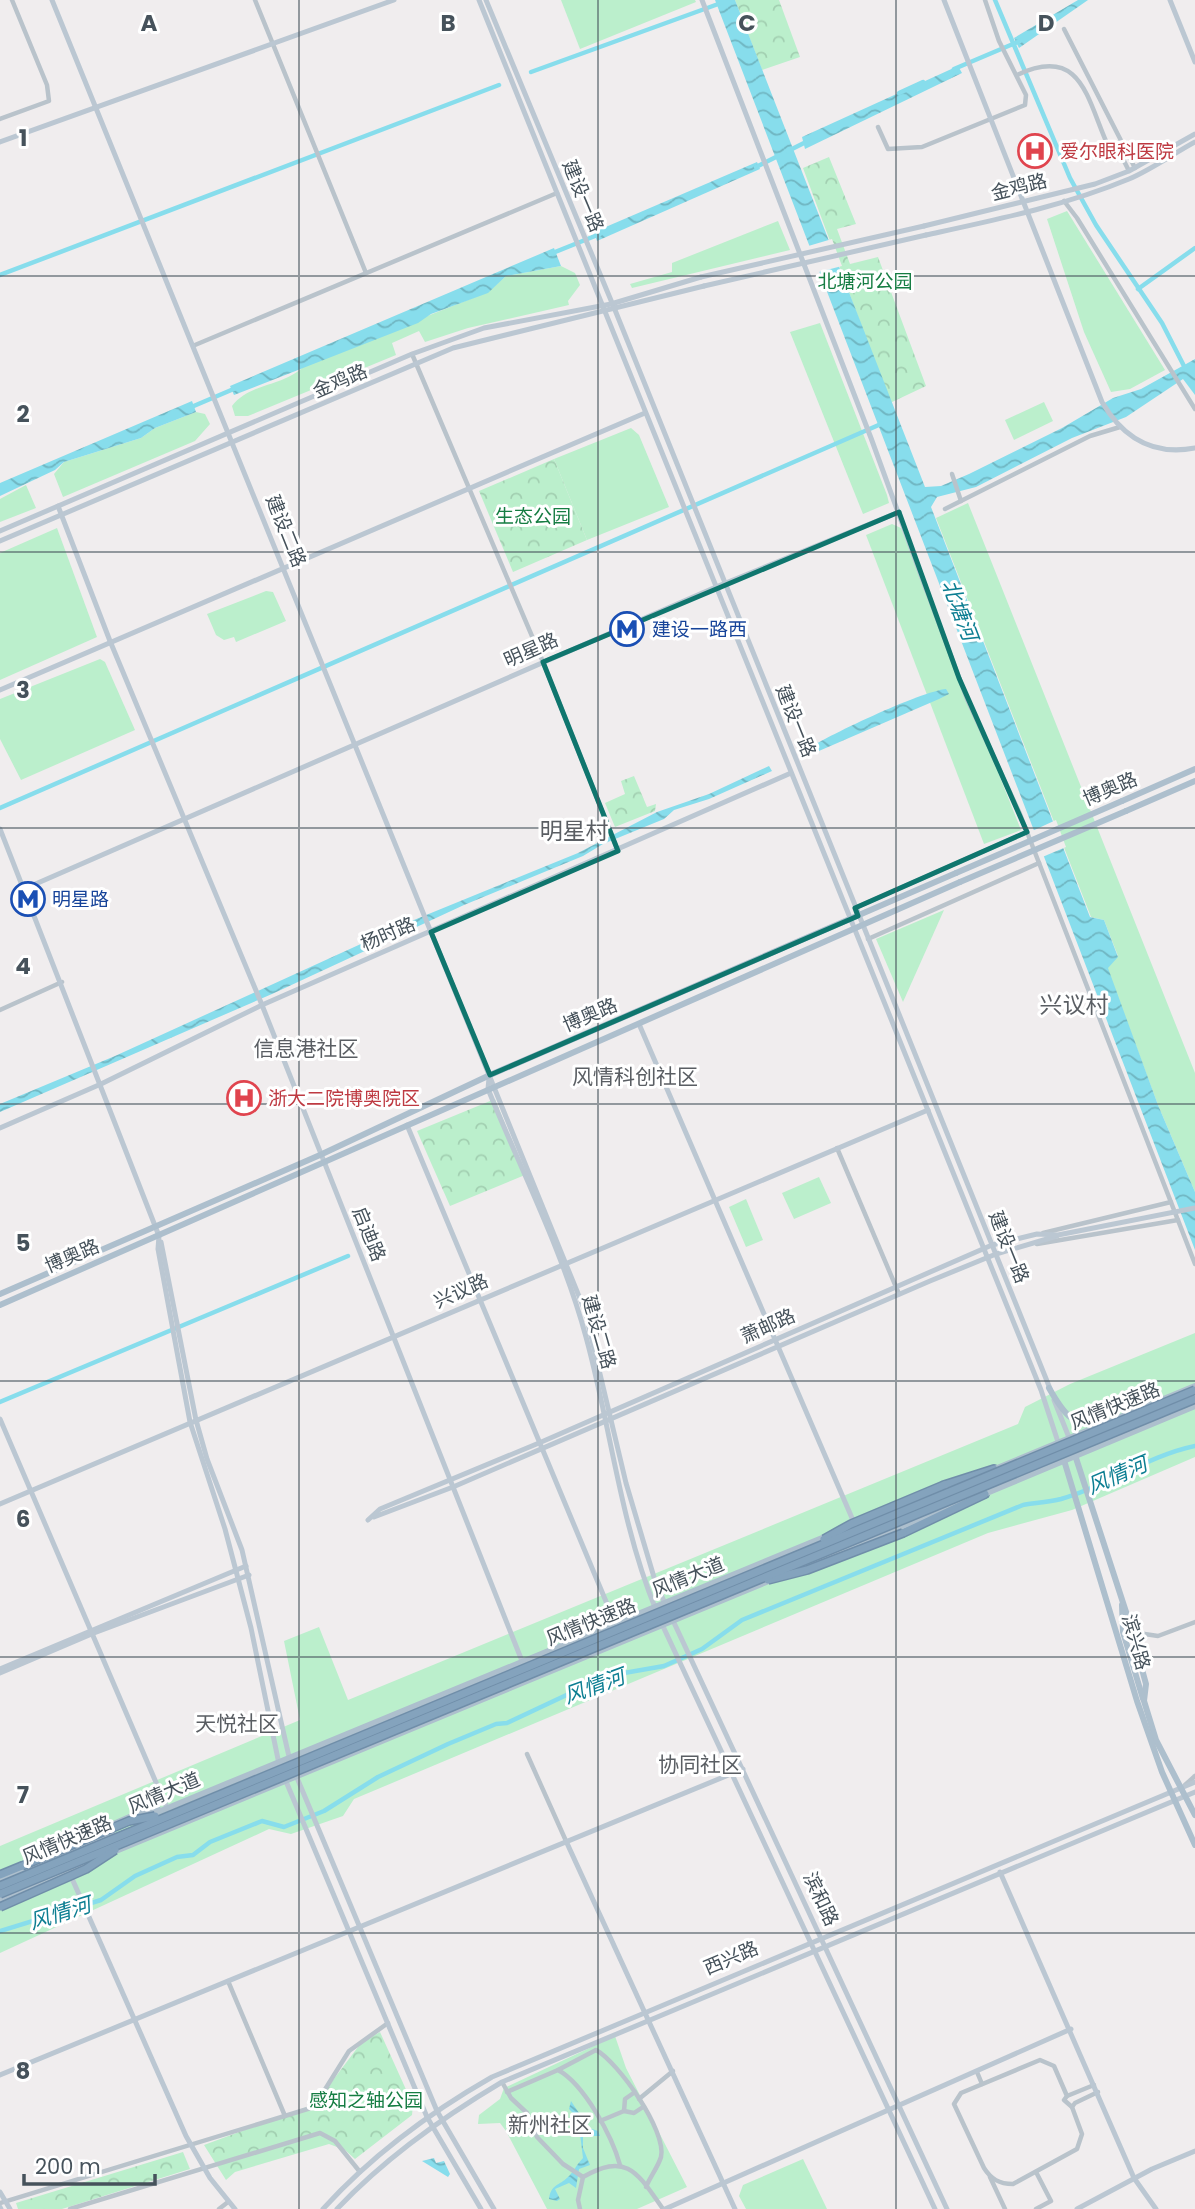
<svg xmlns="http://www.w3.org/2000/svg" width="1195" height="2209" font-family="Poppins,'Noto Sans SC',sans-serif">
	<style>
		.green { fill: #bbefcc }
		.park { fill: url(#park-crowns) }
		.water { fill: url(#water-waves) }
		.pier { fill: #f0edee }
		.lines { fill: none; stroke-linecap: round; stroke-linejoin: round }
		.canal { stroke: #87ddec; stroke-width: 4.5 }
		.highway-casing { stroke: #708ea9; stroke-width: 10 }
		.street { stroke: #b9c3cb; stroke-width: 4.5 }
		.secondary { stroke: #bbc7d2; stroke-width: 5 }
		.primary { stroke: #adbfcd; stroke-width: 6 }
		.highway { stroke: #84a3bd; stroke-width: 7 }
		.highway-bridge-casing { stroke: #708ea9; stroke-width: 10; stroke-linecap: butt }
		.secondary-bridge { stroke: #bbc7d2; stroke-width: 5 }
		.primary-bridge { stroke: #adbfcd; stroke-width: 6 }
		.highway-bridge { stroke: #84a3bd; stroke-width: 7 }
		.marked { fill: none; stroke: #0f766e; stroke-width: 5; stroke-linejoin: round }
		.grid { fill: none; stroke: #46525b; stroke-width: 2; stroke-opacity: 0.55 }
		.labels { text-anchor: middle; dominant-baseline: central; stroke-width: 6; stroke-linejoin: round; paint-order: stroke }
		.health-label { font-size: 19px; fill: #be3a42; stroke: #fff; text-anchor: start }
		.street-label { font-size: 19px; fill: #46525b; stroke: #fff }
		.park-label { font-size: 19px; fill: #167d43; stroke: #fff }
		.transit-label { font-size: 19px; fill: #164399; stroke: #fff; text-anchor: start }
		.water-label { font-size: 21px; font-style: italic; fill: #0c7e92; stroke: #fff }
		.neighbourhood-label { font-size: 21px; fill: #5a5e63; stroke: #fff }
		.quarter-label { font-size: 23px; fill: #5a5e63; stroke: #fff }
		.grid-label { font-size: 23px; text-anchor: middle; font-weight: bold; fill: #46525b; stroke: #fff; stroke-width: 6; stroke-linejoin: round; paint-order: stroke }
	</style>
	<defs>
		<pattern id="park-crowns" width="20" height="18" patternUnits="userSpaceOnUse" patternTransform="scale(1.75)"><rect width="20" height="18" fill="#bbefcc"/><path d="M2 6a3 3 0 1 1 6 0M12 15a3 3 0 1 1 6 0" fill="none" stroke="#a2cfb1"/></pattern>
		<pattern id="water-waves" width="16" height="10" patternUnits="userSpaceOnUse" patternTransform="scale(1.75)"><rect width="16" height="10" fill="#87ddec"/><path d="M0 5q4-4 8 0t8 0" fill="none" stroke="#70b6c2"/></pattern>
	</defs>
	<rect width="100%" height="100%" fill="#f0edee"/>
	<g class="green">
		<polygon points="561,0 695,0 696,2 580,49"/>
		<polygon points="1067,211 1165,370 1130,389 1111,392 1084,332 1047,219"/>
		<polygon points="778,221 790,250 632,288 630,284 672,272 672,263"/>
		<path d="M561,266L575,273L580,285L568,301L569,305L468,328L425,342L419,331L392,343L396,355L248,416H235L232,406C250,382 286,387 306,364L488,292L506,276Z"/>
		<polygon points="820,323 887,495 889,503 863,514 790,332"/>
		<polygon points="1044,402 1053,421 1014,440 1005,420"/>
		<polygon points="196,412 205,414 210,424 195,441 63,497 54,474 64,462 141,438 155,428"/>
		<polygon points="631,428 639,435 669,507 587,540 554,459"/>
		<polygon points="26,485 36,508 0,522 0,499"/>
		<polygon points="968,503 1195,1073 1195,1192 1158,1105 1107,968 1118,956 1104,920 1091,917 936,518"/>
		<polygon points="892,524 901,528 1021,830 984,844 866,535"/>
		<polygon points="57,528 97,637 0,680 0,553"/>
		<polygon points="266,591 273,592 286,621 236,642 234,637 224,640 216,635 207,614"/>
		<polygon points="100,659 105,662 135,730 21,780 0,739 0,699"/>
		<polygon points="944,910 903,1002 876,939"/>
		<polygon points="819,1177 831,1203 794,1219 782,1193"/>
		<polygon points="746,1199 763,1240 746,1247 729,1207"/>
		<polygon points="1195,1333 1195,1457 1072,1510 988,1533 354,1799 343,1816 291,1834 269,1829 0,1953 0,1846 300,1720 284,1641 319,1627 348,1700 1018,1424 1025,1407 1070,1384"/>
		<polygon points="615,2036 626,2068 687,2187 637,2209 547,2209 506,2131 500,2123 478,2124 479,2115 500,2099 504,2088"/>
		<polygon points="803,2159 827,2209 746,2209 739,2196 743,2185"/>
	</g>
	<g class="park">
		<polygon points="735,0 779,0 800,57 762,70"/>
		<polygon points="829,157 856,224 837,229 850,264 878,257 926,386 890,403 803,168"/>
		<polygon points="554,459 587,540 513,572 479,491"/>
		<polygon points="634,776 647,807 656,804 655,811 615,827 605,803 625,794 621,781"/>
		<polygon points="495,1099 525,1175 450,1206 417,1131"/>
		<polygon points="380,2032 413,2105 412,2115 355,2159 345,2150 329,2144 235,2172 226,2180 204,2145 315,2104 361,2043"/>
		<polygon points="183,2152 190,2169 62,2209 18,2209 16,2203"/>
	</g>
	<g class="water">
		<polygon points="715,0 735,0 925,487 941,486 969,474 1062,428 1113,398 1141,389 1195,359 1195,395 1183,379 1126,417 1072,438 976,487 937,497 931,507 1090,917 1104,920 1118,957 1108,968 1158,1105 1195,1192 1195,1250"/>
		<polygon points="1078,0 1088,0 1019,48 1014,38"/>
		<polygon points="958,66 962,73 805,149 802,137"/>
		<polygon points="757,162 760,169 597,241 594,232"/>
		<polygon points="554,248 561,266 506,276 488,293 431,314 418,323 234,395 230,386"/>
		<polygon points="192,401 196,412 155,428 141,438 64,462 55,470 0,496 0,483"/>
		<path d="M946,689L949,694L939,699L805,757L803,752C823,737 922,691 946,689Z"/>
		<polygon points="769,766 772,771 709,799 674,810 664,819 603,844 583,856 464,905 272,994 0,1112 0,1104 115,1056 409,922 578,853 657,812 709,794"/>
		<path d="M571,2101L589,2128L598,2131L600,2136H583V2148L590,2165L579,2169L576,2188L569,2183L555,2189L560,2199L557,2201L549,2199C551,2184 559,2186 568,2177C572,2174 577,2164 583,2158L578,2118L569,2109Z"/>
		<polygon points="434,2158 436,2163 444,2161 450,2174 448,2177 422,2161"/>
	</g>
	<g class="pier">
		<polygon points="832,239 842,266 815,273 805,247"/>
		<polygon points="1056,820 1066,847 1040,858 1030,832"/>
	</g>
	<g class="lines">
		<g class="canal">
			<polyline points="995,0 1070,178 1096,225 1162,323 1185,368"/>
			<polyline points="954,69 1020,41"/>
			<polyline points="531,72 721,3"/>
			<polyline points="899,93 923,82"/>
			<polyline points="788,151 808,141"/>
			<polyline points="756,167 780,155"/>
			<polyline points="550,254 600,234"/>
			<polyline points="0,275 499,85"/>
			<polyline points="1138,289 1195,248"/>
			<polyline points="189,408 236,388"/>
			<polyline points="0,808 881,424"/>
			<polyline points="0,1402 348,1256"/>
			<path d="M0,1931L101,1900L135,1876L177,1857L193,1855L210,1842L262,1821L284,1827L324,1811L378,1777L448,1744L496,1724L507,1723L607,1676L664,1666L702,1649L742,1620L1023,1505C1035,1503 1049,1502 1061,1499C1108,1486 1147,1456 1195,1446"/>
		</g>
		<g class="highway-casing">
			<g id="highway">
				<polyline points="944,1485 994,1469"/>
				<polyline points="903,1533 985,1494"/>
				<polyline points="0,1875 22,1866"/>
			</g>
		</g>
		<g class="street">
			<polyline points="255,0 366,273"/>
			<polyline points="1064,29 1135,168"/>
			<path d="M1017,75C1083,44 1087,101 1109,148L1117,147L1129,171"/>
			<polyline points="0,119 49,101 47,85 12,0"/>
			<polyline points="878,127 888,149 922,147 1025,105 1026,95 999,41 985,0"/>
			<polyline points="1064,201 1077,218 1195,409"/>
			<polyline points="195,345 557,193"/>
			<polyline points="412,354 543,662 618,851"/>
			<polyline points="952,474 961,501"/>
			<polyline points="945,509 1090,436 1120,427"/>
			<polyline points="926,589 967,699 1020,814 1195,1264"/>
			<polyline points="855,908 1027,832"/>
			<polyline points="868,939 1039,863"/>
			<polyline points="0,1010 62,982"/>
			<polyline points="837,1148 899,1294"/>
			<polyline points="1043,1233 1171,1202"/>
			<polyline points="1037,1244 1178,1220"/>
			<polyline points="1131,1632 1158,1636 1195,1622"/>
			<polyline points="527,1754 566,1841"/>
			<polyline points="1185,1785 1195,1776"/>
			<polyline points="228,1981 285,2116"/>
			<path d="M1040,2060L1054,2066L1067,2096L1064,2100L1072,2107L1082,2134L1077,2149L1013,2184C999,2184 991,2179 984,2168L954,2104L961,2093Z"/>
			<path d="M558,2070L596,2050C618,2062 667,2131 661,2157C658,2167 650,2177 646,2187"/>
			<polyline points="977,2072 982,2084"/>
			<polyline points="502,2082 511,2098 527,2113 537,2137 563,2164 583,2177"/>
			<path d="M507,2092L558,2070C584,2084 612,2136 620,2165"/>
			<polyline points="1067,2096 1094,2085"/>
			<polyline points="639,2099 673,2071"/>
			<polyline points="1072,2107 1075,2103 1098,2092"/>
			<polyline points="624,2111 625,2099 635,2092"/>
			<polyline points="600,2121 624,2111 634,2113 643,2107"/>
			<polyline points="990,2177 1005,2209"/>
			<polyline points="0,2203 314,2107 349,2051 388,2023"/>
			<polyline points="70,2209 320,2133 335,2141 360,2172"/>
			<polyline points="219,2209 228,2202"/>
			<path d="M580,2209L578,2200L583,2177C627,2152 637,2172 663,2209"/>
			<polyline points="1036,2209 1051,2201 1036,2172"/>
		</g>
		<g class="secondary">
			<polyline points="52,0 585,1311 626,1483 656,1584 947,2209"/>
			<polyline points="479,0 1041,1390 1058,1442"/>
			<polyline points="486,0 615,310 1051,1391"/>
			<polyline points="702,0 871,438 926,589"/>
			<path d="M944,0L1102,402C1123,438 1153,456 1195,448"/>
			<polyline points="1170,0 1195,62"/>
			<polyline points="0,142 394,0"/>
			<polyline points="924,226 1095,184 1129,171 1195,134"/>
			<path d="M926,235C995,220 1064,206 1129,179C1152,169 1173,154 1195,142"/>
			<polyline points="58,506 110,641 262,1005 522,1661"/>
			<polyline points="0,531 412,354 484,328 611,304 701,277"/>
			<polyline points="0,541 453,348 704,286"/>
			<polyline points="0,690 645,413"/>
			<polyline points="0,829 159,1236 158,1249 190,1422 225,1529 251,1628 279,1764"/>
			<polyline points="24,889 716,587 899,512"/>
			<polyline points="639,1024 855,1525"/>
			<path d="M489,1078L488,1089C521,1170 563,1252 586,1337C611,1428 620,1522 656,1610"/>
			<polyline points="407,1125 615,1623"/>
			<polyline points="0,1128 101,1084 262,1005 791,773"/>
			<polyline points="161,1242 196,1420 207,1459 242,1550 290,1761"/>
			<polyline points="1054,1400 1070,1440"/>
			<polyline points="0,1419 167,1808"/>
			<polyline points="0,1504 928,1110"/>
			<polyline points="374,1517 453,1487 930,1281 996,1254 1057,1236"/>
			<polyline points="368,1520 380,1509 539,1443 992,1245 1037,1234 1058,1235 1195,1208"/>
			<polyline points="661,1622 935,2209"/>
			<polyline points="0,1669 246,1566"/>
			<polyline points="0,1673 94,1633 249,1575"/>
			<polyline points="295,1773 437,2111 494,2209"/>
			<polyline points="285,1779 427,2117 481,2209"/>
			<polyline points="566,1841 735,2209"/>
			<polyline points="1000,1872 1134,2178 1156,2209"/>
			<polyline points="70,1874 186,2136 210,2178 235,2209"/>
			<polyline points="0,2075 743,1769"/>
			<polyline points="0,2192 10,2209"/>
			<polyline points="0,2207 1,2209"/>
			<path d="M323,2209C372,2155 429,2113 492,2077L1195,1782"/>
			<path d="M337,2209C384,2159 443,2117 502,2082L1195,1792"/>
			<polyline points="665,2209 1071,2029"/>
			<polyline points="1077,2209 1152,2169 1195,2151"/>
		</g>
		<g class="primary">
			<polyline points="1122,801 1195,769"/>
			<polyline points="1126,811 1195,781"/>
			<polyline points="0,1294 320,1155 490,1075 956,873"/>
			<polyline points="0,1305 960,882"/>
			<path d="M1049,1388C1061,1409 1073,1430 1100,1422"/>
			<polyline points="1075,1455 1128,1618 1146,1684 1144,1701 1156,1740 1195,1815"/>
			<polyline points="1063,1457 1137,1701 1162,1772 1195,1845"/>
			<polyline points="990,1471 1195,1386"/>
			<polyline points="982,1495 1195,1406"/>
			<polyline points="896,1509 964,1482"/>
			<polyline points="794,1571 971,1498"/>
			<polyline points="1122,1605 1123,1632 1143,1699"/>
			<polyline points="151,1815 827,1536"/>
			<polyline points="109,1826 141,1812 158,1809"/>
			<polyline points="111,1853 771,1580"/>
			<polyline points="0,1881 112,1832"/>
			<polyline points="0,1900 98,1859"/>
		</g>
		<use href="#highway" class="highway"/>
		<g class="highway-bridge-casing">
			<g id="highway-bridge">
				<polyline points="824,1539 851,1524 944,1485"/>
				<polyline points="768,1580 807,1570 903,1533"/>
				<polyline points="22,1866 129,1821 155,1816"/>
				<polyline points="0,1886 1195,1390"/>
				<polyline points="0,1894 1195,1399"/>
				<polyline points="0,1907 86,1869 115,1850"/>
			</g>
		</g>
		<g class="secondary-bridge">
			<polyline points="701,277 924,226"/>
			<polyline points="704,286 926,235"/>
		</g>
		<g class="primary-bridge">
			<polyline points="956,873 1122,801"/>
			<polyline points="960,882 1126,811"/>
		</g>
		<use href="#highway-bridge" class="highway-bridge"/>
	</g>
	<path class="marked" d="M899,512L959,678L1027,832L855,908L858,916L490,1075L431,932L618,851L543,662Z"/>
	<path class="grid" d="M299,0V2209M598,0V2209M896,0V2209M0,276H1195M0,552H1195M0,828H1195M0,1104H1195M0,1381H1195M0,1657H1195M0,1933H1195"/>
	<defs>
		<g id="hospital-ring" transform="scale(1.75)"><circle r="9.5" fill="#fff" stroke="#e0444e" stroke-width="1.5"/><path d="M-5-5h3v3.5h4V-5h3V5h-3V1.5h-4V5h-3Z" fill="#e0444e"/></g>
		<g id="metro-ring" transform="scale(1.75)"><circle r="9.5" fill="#fff" stroke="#1a4fb4" stroke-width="1.5"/><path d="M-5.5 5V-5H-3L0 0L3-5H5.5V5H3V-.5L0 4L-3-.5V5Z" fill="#1a4fb4"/></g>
	</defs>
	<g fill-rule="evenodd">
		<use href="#hospital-ring" x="1035" y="151"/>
		<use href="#metro-ring" x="627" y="629"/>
		<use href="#metro-ring" x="28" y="899"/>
		<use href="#hospital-ring" x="244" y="1098"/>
	</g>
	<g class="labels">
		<g class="health-label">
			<text x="1060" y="151">爱尔眼科医院</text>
			<text x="268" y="1098">浙大二院博奥院区</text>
		</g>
		<g class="street-label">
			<text transform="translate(1019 187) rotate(-14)">金鸡路</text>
			<text transform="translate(583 196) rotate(67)">建设一路</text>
			<text transform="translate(340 381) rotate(-23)">金鸡路</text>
			<text transform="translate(286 531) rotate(68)">建设二路</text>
			<text transform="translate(531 650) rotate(-24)">明星路</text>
			<text transform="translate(796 721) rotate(68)">建设一路</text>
			<text transform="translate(1110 789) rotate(-23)">博奥路</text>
			<text transform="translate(388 934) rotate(-23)">杨时路</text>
			<text transform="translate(590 1015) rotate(-23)">博奥路</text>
			<text transform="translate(369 1234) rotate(68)">启迪路</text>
			<text transform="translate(1009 1247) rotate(68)">建设一路</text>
			<text transform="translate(72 1256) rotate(-23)">博奥路</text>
			<text transform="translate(461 1291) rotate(-24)">兴议路</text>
			<text transform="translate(768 1326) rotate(-24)">萧邮路</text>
			<text transform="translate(599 1332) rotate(74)">建设二路</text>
			<text transform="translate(1115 1406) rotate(-22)">风情快速路</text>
			<text transform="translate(688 1577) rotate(-22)">风情大道</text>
			<text transform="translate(591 1622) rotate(-22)">风情快速路</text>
			<text transform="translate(1136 1642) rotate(74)">滨兴路</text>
			<text transform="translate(164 1793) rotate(-23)">风情大道</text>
			<text transform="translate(67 1840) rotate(-23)">风情快速路</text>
			<text transform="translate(821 1899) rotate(65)">滨和路</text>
			<text transform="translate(731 1958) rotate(-23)">西兴路</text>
		</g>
		<g class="park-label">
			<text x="865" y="281">北塘河公园</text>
			<text x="533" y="516">生态公园</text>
			<text x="366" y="2100">感知之轴公园</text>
		</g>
		<g class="transit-label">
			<text x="652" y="629">建设一路西</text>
			<text x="52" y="899">明星路</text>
		</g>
		<g class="water-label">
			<text transform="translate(960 610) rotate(69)">北塘河</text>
			<text transform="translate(1117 1475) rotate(-23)">风情河</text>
			<text transform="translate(594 1686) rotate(-20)">风情河</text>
			<text transform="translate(60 1913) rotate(-17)">风情河</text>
		</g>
		<g class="neighbourhood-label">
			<text x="306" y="1048">信息港社区</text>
			<text x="635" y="1076">风情科创社区</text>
			<text x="237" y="1723">天悦社区</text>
			<text x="700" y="1764">协同社区</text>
			<text x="550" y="2124">新州社区</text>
		</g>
		<g class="quarter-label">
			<text x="574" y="831">明星村</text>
			<text x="1074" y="1005">兴议村</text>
		</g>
	</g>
	<g class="grid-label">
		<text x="149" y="31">A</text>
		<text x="448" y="31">B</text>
		<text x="747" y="31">C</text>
		<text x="1046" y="31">D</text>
		<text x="23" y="146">1</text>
		<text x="23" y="422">2</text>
		<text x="23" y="698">3</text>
		<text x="23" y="974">4</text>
		<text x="23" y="1251">5</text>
		<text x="23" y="1527">6</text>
		<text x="23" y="1803">7</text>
		<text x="23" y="2079">8</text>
	</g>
	<path d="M24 2174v10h131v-10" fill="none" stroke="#46525b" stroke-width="3.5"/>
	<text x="35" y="2174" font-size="21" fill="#46525b" stroke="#ffffff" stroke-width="5" paint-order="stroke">200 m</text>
</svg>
